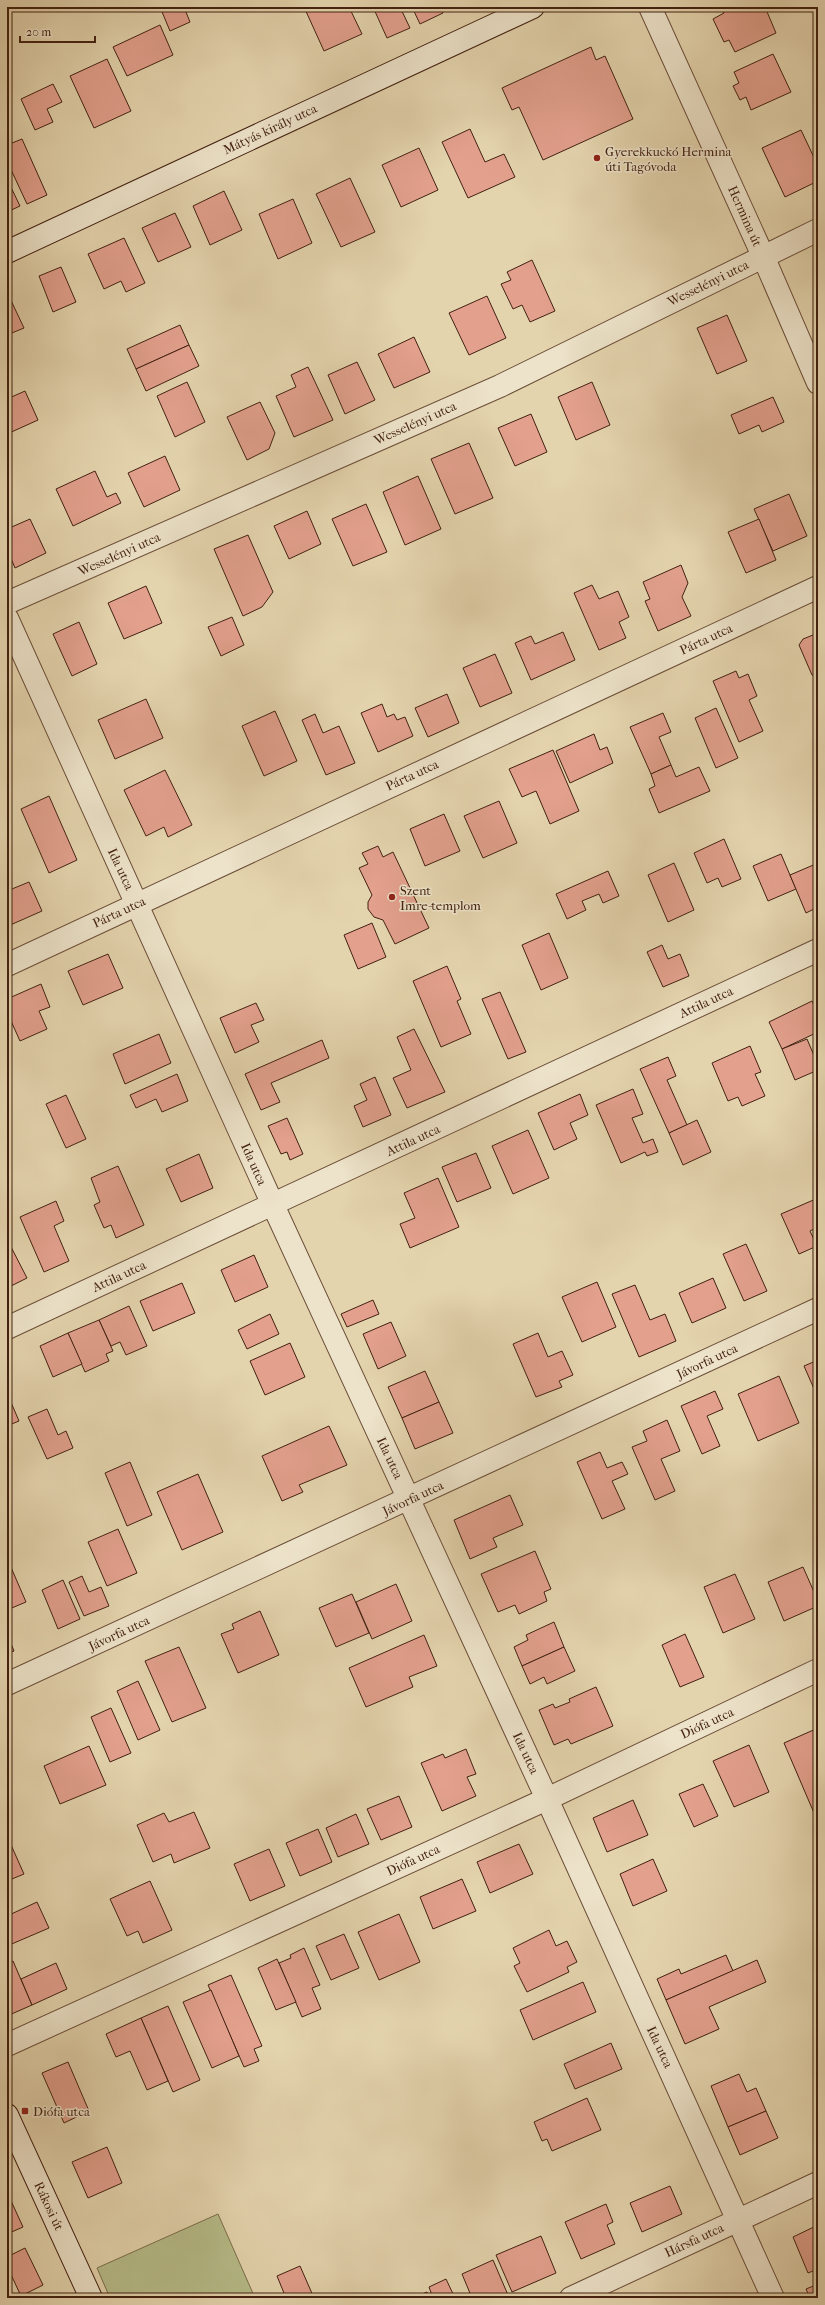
<svg xmlns="http://www.w3.org/2000/svg" width="825" height="2305" font-family="'IM FELL French Canon',serif">
	<style>
		.green { fill: #b6bc89; stroke: #7c6e4d }
		.building { fill: #e2a08d; stroke: #432111 }
		.lines { fill: none; stroke-linecap: round; stroke-linejoin: round }
		.street-casing { stroke: #6b4e38; stroke-width: 24 }
		.secondary-casing { stroke: #432111; stroke-width: 24 }
		.street { stroke: #ede3ca; stroke-width: 22 }
		.secondary { stroke: #ede3ca; stroke-width: 22 }
		.poi-dot { fill: #8f2418; stroke: #ede3ca; stroke-width: 1.5 }
		.labels { text-anchor: middle; dominant-baseline: central; stroke-width: 3; stroke-linejoin: round; paint-order: stroke }
		.street-label { font-size: 13px; fill: #432111; stroke: #ede3ca }
		.poi-label { font-size: 13px; fill: #432111; stroke: #ede3ca; text-anchor: start }
	</style>
	<rect width="100%" height="100%" fill="#e4d4ae"/>
	<filter id="stains"><feTurbulence type="fractalNoise" baseFrequency=".005" numOctaves="4"/><feColorMatrix values="0 0 0 0 .2 0 0 0 0 .09 0 0 0 0 .02 0 0 0 .5 -.17"/></filter>
	<radialGradient id="worn" r=".72"><stop offset=".6" stop-color="#630" stop-opacity="0"/><stop offset="1" stop-color="#630" stop-opacity=".3"/></radialGradient>
	<polygon class="green" points="218,2214 255,2298 110,2298 97,2268"/>
	<g class="building">
		<polygon points="160,7 196,7 186,12 190,22 170,31"/>
		<polygon points="304,7 349,7 362,34 324,51"/>
		<polygon points="373,7 400,7 410,28 387,38"/>
		<polygon points="412,7 441,7 443,13 420,24"/>
		<polygon points="722,7 765,7 776,33 735,52 729,40 724,42 713,19 724,13"/>
		<polygon points="160,25 173,55 127,76 113,47"/>
		<polygon points="591,47 596,60 605,56 633,119 543,160 519,107 512,110 502,88"/>
		<polygon points="773,54 791,92 751,110 746,97 740,100 733,86 739,83 734,72"/>
		<polygon points="107,59 131,111 94,128 70,76"/>
		<polygon points="53,84 62,102 47,109 53,122 35,130 21,99"/>
		<polygon points="470,129 485,162 504,154 515,177 468,198 442,142"/>
		<polygon points="801,130 818,166 818,181 785,197 762,148"/>
		<polygon points="22,139 47,195 27,204 7,161 7,145"/>
		<polygon points="419,148 438,190 401,207 382,165"/>
		<polygon points="350,178 375,232 341,247 316,194"/>
		<polygon points="7,179 20,206 7,212"/>
		<polygon points="224,191 242,230 210,245 193,206"/>
		<polygon points="293,199 312,243 278,259 259,214"/>
		<polygon points="175,213 191,247 158,262 142,228"/>
		<polygon points="124,238 145,283 126,292 121,281 104,289 88,254"/>
		<polygon points="532,260 555,311 530,322 522,305 513,309 501,284 511,280 507,272"/>
		<polygon points="61,267 76,302 53,312 39,276"/>
		<polygon points="7,292 24,328 7,335"/>
		<polygon points="487,296 506,338 469,355 449,313"/>
		<polygon points="727,315 747,361 717,374 697,328"/>
		<polygon points="180,325 189,345 136,369 127,349"/>
		<polygon points="414,337 430,372 394,388 378,354"/>
		<polygon points="189,345 199,366 146,391 136,369"/>
		<polygon points="357,362 375,400 345,414 328,375"/>
		<polygon points="308,367 333,420 294,437 276,396 296,387 291,375"/>
		<polygon points="187,382 205,422 175,437 157,396"/>
		<polygon points="592,382 610,425 576,440 558,397"/>
		<polygon points="25,391 38,420 7,434 7,399"/>
		<polygon points="773,397 784,422 762,432 759,425 739,434 731,415"/>
		<polygon points="260,402 275,433 269,449 247,460 227,417"/>
		<polygon points="531,414 547,452 515,466 498,428"/>
		<polygon points="469,443 493,498 455,514 431,459"/>
		<polygon points="165,456 180,490 144,507 128,473"/>
		<polygon points="95,471 107,497 116,493 121,503 73,526 56,489"/>
		<polygon points="418,476 441,529 405,545 383,492"/>
		<polygon points="789,494 807,536 773,551 754,509"/>
		<polygon points="366,504 387,552 353,566 332,519"/>
		<polygon points="307,511 321,544 289,559 274,526"/>
		<polygon points="30,519 46,553 15,568 7,549 7,529"/>
		<polygon points="759,519 776,560 746,573 728,532"/>
		<polygon points="248,535 273,592 262,607 243,616 214,549"/>
		<polygon points="681,565 688,583 682,597 691,616 658,631 645,601 650,599 643,582"/>
		<polygon points="592,585 599,599 618,591 629,617 619,622 626,638 599,650 574,593"/>
		<polygon points="146,586 162,623 124,639 108,603"/>
		<polygon points="232,617 244,645 221,656 208,627"/>
		<polygon points="79,622 97,664 72,676 53,634"/>
		<polygon points="563,632 575,660 531,680 515,643 531,636 535,644"/>
		<polygon points="818,633 818,678 812,675 799,645 803,639"/>
		<polygon points="495,654 512,693 480,707 463,668"/>
		<polygon points="736,671 739,678 748,674 757,696 749,700 763,731 739,742 713,681"/>
		<polygon points="447,694 459,723 428,737 415,708"/>
		<polygon points="146,699 163,738 115,759 98,720"/>
		<polygon points="382,704 387,717 394,714 397,720 405,717 413,736 378,752 361,713"/>
		<polygon points="716,708 738,758 716,768 695,718"/>
		<polygon points="275,711 297,761 264,776 242,726"/>
		<polygon points="663,713 671,732 659,737 671,765 651,774 630,727"/>
		<polygon points="315,714 323,733 339,726 355,763 326,775 302,720"/>
		<polygon points="594,734 600,750 607,747 613,763 570,783 556,751"/>
		<polygon points="553,750 579,811 550,824 536,791 522,797 509,769"/>
		<polygon points="671,765 676,777 699,767 710,791 659,813 649,789 655,786 651,774"/>
		<polygon points="165,770 192,825 168,837 164,827 146,836 124,790"/>
		<polygon points="49,796 77,860 49,873 21,809"/>
		<polygon points="499,801 517,843 483,858 464,816"/>
		<polygon points="444,814 460,851 425,866 410,829"/>
		<polygon points="724,839 741,879 722,887 718,878 707,883 694,853"/>
		<polygon points="378,846 383,857 393,852 429,928 395,944 383,920 374,917 368,909 368,902 372,895 359,868 368,864 362,853"/>
		<polygon points="781,854 796,889 768,901 753,866"/>
		<polygon points="674,863 694,910 668,922 648,875"/>
		<polygon points="818,863 818,907 806,913 790,875"/>
		<polygon points="608,871 619,896 603,903 599,894 582,901 586,910 567,919 556,894"/>
		<polygon points="29,882 42,911 8,926 7,891"/>
		<polygon points="372,923 386,957 358,969 344,935"/>
		<polygon points="549,933 568,978 541,990 522,945"/>
		<polygon points="662,945 668,959 680,954 689,976 663,987 647,952"/>
		<polygon points="108,954 123,988 83,1005 68,971"/>
		<polygon points="447,966 461,999 457,1001 471,1034 441,1047 413,981"/>
		<polygon points="41,984 50,1007 39,1011 47,1029 20,1041 7,1012 7,999"/>
		<polygon points="500,992 526,1052 508,1059 482,999"/>
		<polygon points="812,1001 818,1014 818,1032 782,1049 769,1022"/>
		<polygon points="256,1003 264,1020 251,1025 259,1042 235,1053 220,1018"/>
		<polygon points="414,1029 445,1092 407,1108 393,1078 411,1070 397,1037"/>
		<polygon points="159,1034 171,1063 125,1084 113,1054"/>
		<polygon points="807,1039 818,1065 818,1070 795,1080 782,1049"/>
		<polygon points="322,1040 329,1058 271,1083 280,1102 261,1110 245,1074"/>
		<polygon points="750,1046 761,1072 755,1074 765,1096 742,1106 738,1097 728,1101 712,1063"/>
		<polygon points="668,1057 676,1076 667,1080 687,1125 669,1133 640,1069"/>
		<polygon points="177,1074 188,1101 162,1112 156,1099 136,1108 130,1095"/>
		<polygon points="375,1077 391,1115 363,1127 354,1106 367,1100 360,1084"/>
		<polygon points="633,1089 643,1114 632,1118 643,1143 653,1139 658,1152 647,1156 645,1152 621,1163 596,1105"/>
		<polygon points="580,1094 588,1115 570,1123 577,1139 554,1150 538,1113"/>
		<polygon points="66,1095 86,1139 66,1148 46,1104"/>
		<polygon points="287,1118 303,1154 290,1160 287,1152 281,1154 268,1126"/>
		<polygon points="697,1120 711,1152 683,1165 669,1133"/>
		<polygon points="528,1130 549,1178 513,1194 492,1146"/>
		<polygon points="476,1153 491,1188 457,1202 442,1167"/>
		<polygon points="199,1154 213,1188 181,1202 166,1169"/>
		<polygon points="118,1166 144,1225 116,1238 111,1225 104,1228 94,1205 100,1202 91,1178"/>
		<polygon points="438,1178 459,1227 410,1248 400,1224 415,1218 404,1193"/>
		<polygon points="818,1198 818,1227 810,1231 817,1246 799,1254 781,1214"/>
		<polygon points="56,1201 64,1221 54,1226 69,1261 44,1272 20,1217"/>
		<polygon points="9,1243 27,1278 7,1288 7,1244"/>
		<polygon points="746,1244 767,1291 744,1301 723,1254"/>
		<polygon points="254,1255 268,1287 235,1302 221,1270"/>
		<polygon points="713,1278 726,1308 692,1323 679,1293"/>
		<polygon points="597,1282 616,1327 582,1342 562,1297"/>
		<polygon points="182,1283 195,1313 153,1331 140,1301"/>
		<polygon points="635,1285 650,1320 665,1314 676,1341 639,1357 612,1294"/>
		<polygon points="373,1300 379,1314 347,1327 341,1314"/>
		<polygon points="129,1306 147,1346 126,1355 120,1342 111,1346 99,1320"/>
		<polygon points="270,1314 279,1334 247,1349 238,1330"/>
		<polygon points="99,1320 113,1351 106,1354 109,1361 85,1372 68,1333"/>
		<polygon points="391,1322 406,1356 378,1369 363,1334"/>
		<polygon points="68,1333 82,1364 53,1377 40,1346"/>
		<polygon points="538,1333 548,1357 562,1351 573,1375 559,1381 562,1387 536,1397 513,1344"/>
		<polygon points="290,1343 305,1377 265,1395 250,1361"/>
		<polygon points="818,1360 818,1398 804,1366"/>
		<polygon points="425,1371 439,1402 402,1418 388,1387"/>
		<polygon points="779,1376 799,1423 758,1441 738,1394"/>
		<polygon points="715,1391 723,1409 707,1416 720,1446 702,1454 681,1406"/>
		<polygon points="7,1393 19,1421 7,1426"/>
		<polygon points="439,1402 453,1433 415,1449 402,1418"/>
		<polygon points="47,1409 58,1435 66,1431 73,1448 47,1459 28,1417"/>
		<polygon points="667,1420 680,1451 661,1459 675,1491 655,1500 632,1447 647,1441 643,1431"/>
		<polygon points="329,1426 347,1465 299,1485 303,1492 282,1501 262,1456"/>
		<polygon points="600,1452 607,1468 622,1462 628,1474 612,1481 625,1509 602,1519 577,1462"/>
		<polygon points="130,1462 152,1515 127,1526 105,1473"/>
		<polygon points="198,1474 223,1532 182,1550 157,1492"/>
		<polygon points="510,1495 523,1525 493,1538 497,1547 470,1559 454,1520"/>
		<polygon points="118,1529 137,1573 107,1586 88,1542"/>
		<polygon points="535,1551 551,1589 544,1592 547,1601 519,1614 515,1605 498,1612 481,1574"/>
		<polygon points="7,1558 26,1602 7,1610"/>
		<polygon points="803,1567 818,1601 818,1606 784,1621 768,1582"/>
		<polygon points="735,1574 755,1619 723,1633 704,1587"/>
		<polygon points="82,1576 89,1592 101,1587 109,1606 84,1616 69,1582"/>
		<polygon points="63,1580 80,1619 58,1629 42,1590"/>
		<polygon points="396,1584 412,1621 372,1639 356,1602"/>
		<polygon points="352,1594 369,1633 336,1647 319,1608"/>
		<polygon points="260,1611 279,1655 238,1673 221,1634 234,1629 232,1624"/>
		<polygon points="554,1622 564,1647 522,1666 514,1647 528,1640 526,1635"/>
		<polygon points="7,1634 14,1651 7,1654"/>
		<polygon points="685,1634 704,1677 680,1687 662,1645"/>
		<polygon points="424,1635 437,1666 409,1677 413,1687 366,1707 349,1668"/>
		<polygon points="179,1647 206,1708 172,1722 145,1661"/>
		<polygon points="564,1647 575,1671 547,1684 544,1677 530,1684 522,1666"/>
		<polygon points="138,1681 160,1730 138,1740 117,1691"/>
		<polygon points="596,1687 613,1726 571,1744 568,1739 554,1745 539,1710 553,1704 555,1708 570,1702 569,1699"/>
		<polygon points="111,1708 131,1753 110,1762 91,1717"/>
		<polygon points="818,1728 818,1811 814,1813 784,1743"/>
		<polygon points="749,1745 769,1792 734,1807 713,1761"/>
		<polygon points="89,1746 106,1785 60,1804 44,1766"/>
		<polygon points="466,1749 476,1774 467,1777 476,1796 442,1811 421,1763 443,1754 445,1758"/>
		<polygon points="703,1784 718,1816 694,1827 679,1794"/>
		<polygon points="399,1796 412,1827 381,1840 367,1809"/>
		<polygon points="633,1800 648,1835 607,1852 593,1818"/>
		<polygon points="194,1812 210,1848 174,1863 171,1854 153,1862 137,1825 164,1813 169,1822"/>
		<polygon points="356,1814 369,1844 338,1857 326,1828"/>
		<polygon points="318,1829 332,1862 300,1876 286,1843"/>
		<polygon points="7,1836 24,1874 7,1881"/>
		<polygon points="519,1844 533,1874 490,1893 477,1862"/>
		<polygon points="269,1849 285,1886 250,1901 234,1864"/>
		<polygon points="653,1859 667,1891 633,1906 620,1874"/>
		<polygon points="462,1879 476,1911 433,1929 420,1897"/>
		<polygon points="150,1881 172,1930 143,1943 138,1931 127,1936 110,1899"/>
		<polygon points="37,1902 49,1928 7,1946 7,1916"/>
		<polygon points="399,1914 420,1962 379,1980 358,1932"/>
		<polygon points="549,1930 556,1946 567,1941 577,1962 567,1967 569,1972 527,1992 514,1966 520,1963 513,1948"/>
		<polygon points="344,1934 359,1968 331,1980 316,1946"/>
		<polygon points="304,1948 320,1985 312,1988 321,2009 302,2017 279,1963 291,1958 290,1955"/>
		<polygon points="726,1955 733,1971 666,2000 657,1979 679,1969 681,1974"/>
		<polygon points="277,1959 296,2002 276,2010 258,1968"/>
		<polygon points="757,1960 766,1982 709,2007 719,2029 685,2044 666,2000"/>
		<polygon points="13,1961 32,2005 7,2016 7,1964"/>
		<polygon points="56,1963 67,1989 32,2005 21,1979"/>
		<polygon points="231,1975 262,2046 254,2049 259,2061 244,2067 208,1985"/>
		<polygon points="583,1982 596,2012 533,2040 520,2010"/>
		<polygon points="211,1990 239,2056 212,2068 183,2002"/>
		<polygon points="168,2006 200,2080 173,2092 141,2018"/>
		<polygon points="141,2018 168,2081 147,2090 130,2051 116,2057 106,2034"/>
		<polygon points="611,2043 622,2069 575,2089 564,2064"/>
		<polygon points="68,2062 89,2111 64,2123 42,2073"/>
		<polygon points="739,2074 747,2092 756,2088 766,2111 728,2127 711,2086"/>
		<polygon points="587,2098 601,2130 552,2151 547,2139 542,2141 534,2122"/>
		<polygon points="766,2111 778,2138 740,2155 728,2127"/>
		<polygon points="107,2147 122,2183 88,2198 72,2162"/>
		<polygon points="670,2186 682,2214 642,2232 630,2203"/>
		<polygon points="7,2192 23,2227 7,2234"/>
		<polygon points="606,2204 613,2222 607,2225 615,2244 581,2259 565,2222"/>
		<polygon points="818,2225 818,2269 808,2273 793,2237"/>
		<polygon points="541,2236 556,2273 512,2292 496,2255"/>
		<polygon points="25,2248 43,2285 21,2296 7,2266 7,2257"/>
		<polygon points="493,2260 508,2295 500,2298 472,2298 462,2274"/>
		<polygon points="300,2266 314,2298 286,2298 277,2276"/>
		<polygon points="446,2279 455,2298 433,2298 429,2287"/>
		<polygon points="818,2284 818,2298 810,2298 806,2289"/>
		<polygon points="427,2292 430,2298 412,2298"/>
	</g>
	<g class="lines">
		<g class="street-casing">
			<g id="street">
				<polyline points="650,7 763,256 818,383"/>
				<polyline points="7,603 500,386 818,230"/>
				<polyline points="7,618 273,1205 547,1799 773,2298"/>
				<polyline points="7,965 818,587"/>
				<polyline points="7,1328 818,950"/>
				<polyline points="7,1684 818,1309"/>
				<polyline points="7,2045 547,1799 818,1670"/>
				<polyline points="571,2298 818,2183"/>
			</g>
		</g>
		<g class="secondary-casing">
			<g id="secondary">
				<polyline points="7,252 533,7"/>
				<polyline points="7,2115 91,2298"/>
			</g>
		</g>
		<use href="#street" class="street"/>
		<use href="#secondary" class="secondary"/>
	</g>
	<g class="poi-dot">
		<circle cx="597" cy="158" r="4"/>
		<circle cx="392" cy="897" r="4"/>
		<rect x="21" y="2107" width="8" height="8" rx="2"/>
	</g>
	<g class="labels">
		<g class="street-label">
			<text transform="translate(270 129) rotate(-25)">Mátyás király utca</text>
			<text transform="translate(745 216) rotate(66)">Hermina út</text>
			<text transform="translate(708 283) rotate(-26)">Wesselényi utca</text>
			<text transform="translate(415 423) rotate(-24)">Wesselényi utca</text>
			<text transform="translate(119 554) rotate(-24)">Wesselényi utca</text>
			<text transform="translate(706 639) rotate(-25)">Párta utca</text>
			<text transform="translate(412 775) rotate(-25)">Párta utca</text>
			<text transform="translate(121 869) rotate(65)">Ida utca</text>
			<text transform="translate(119 912) rotate(-25)">Párta utca</text>
			<text transform="translate(706 1002) rotate(-25)">Attila utca</text>
			<text transform="translate(413 1140) rotate(-25)">Attila utca</text>
			<text transform="translate(254 1164) rotate(66)">Ida utca</text>
			<text transform="translate(119 1276) rotate(-25)">Attila utca</text>
			<text transform="translate(707 1361) rotate(-25)">Jávorfa utca</text>
			<text transform="translate(390 1458) rotate(65)">Ida utca</text>
			<text transform="translate(413 1498) rotate(-25)">Jávorfa utca</text>
			<text transform="translate(119 1633) rotate(-25)">Jávorfa utca</text>
			<text transform="translate(707 1723) rotate(-25)">Diófa utca</text>
			<text transform="translate(526 1753) rotate(65)">Ida utca</text>
			<text transform="translate(413 1860) rotate(-25)">Diófa utca</text>
			<text transform="translate(660 2047) rotate(65)">Ida utca</text>
			<text transform="translate(49 2206) rotate(65)">Rákosi út</text>
			<text transform="translate(694 2240) rotate(-25)">Hársfa utca</text>
		</g>
		<g class="poi-label">
			<text x="605" y="151">Gyerekkuckó Hermina<tspan x="605" dy="15">úti Tagóvoda</tspan></text>
			<text x="400" y="890">Szent<tspan x="400" dy="15">Imre-templom</tspan></text>
			<text x="33" y="2111">Diófa utca</text>
		</g>
	</g>
	<rect width="825" height="2305" fill="none" stroke="#e4d4ae" stroke-width="24"/>
	<rect x="8" y="8" width="809" height="2289" fill="none" stroke="#432111" stroke-width="2"/>
	<rect x="12" y="12" width="801" height="2281" fill="none" stroke="#432111"/>
	<path d="M20 36v6h75v-6" fill="none" stroke="#432111" stroke-width="2"/>
	<text x="26" y="36" font-size="12" fill="#432111" stroke="#ede3ca" stroke-width="3" paint-order="stroke">20 m</text>
	<rect width="100%" height="100%" filter="url(#stains)"/>
	<rect width="100%" height="100%" fill="url(#worn)"/>
</svg>
